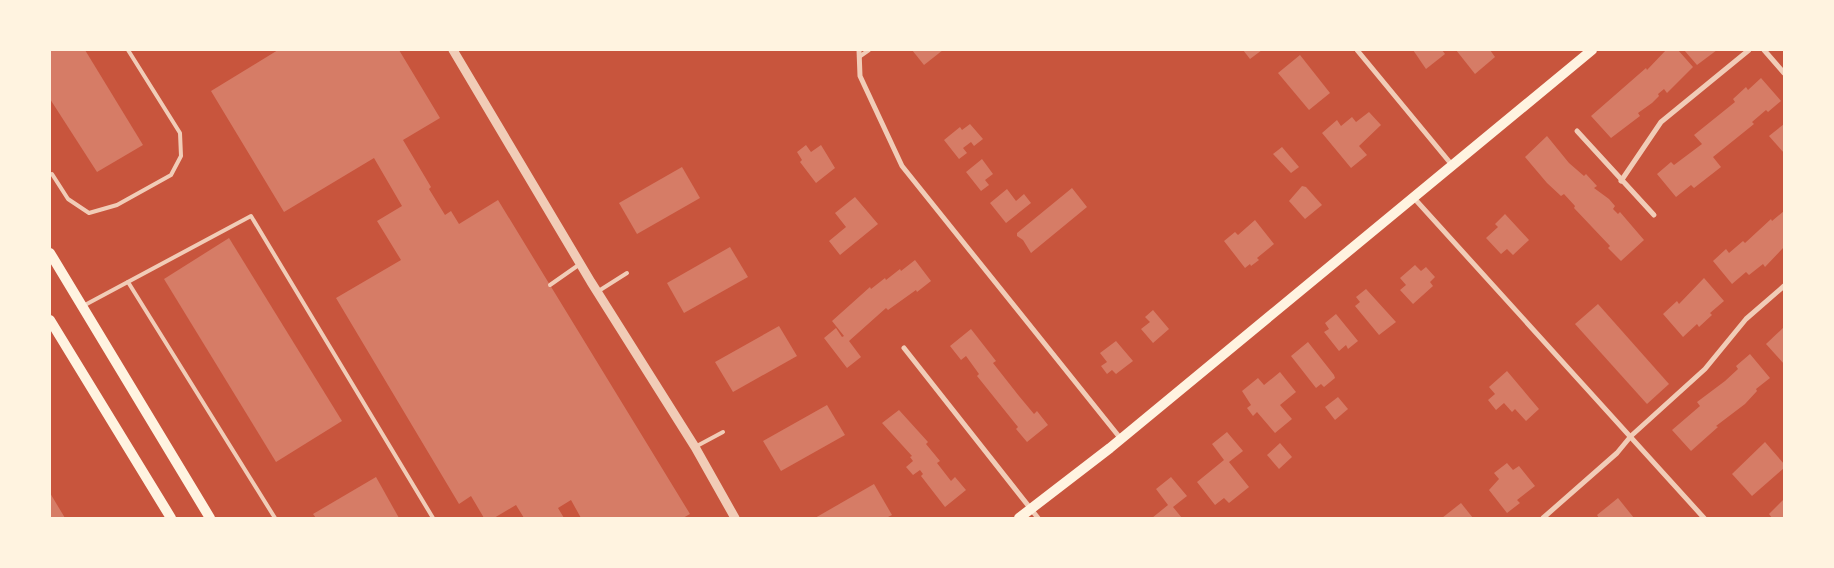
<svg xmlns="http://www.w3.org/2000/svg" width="1834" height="568" font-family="Rubik,sans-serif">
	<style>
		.building { fill: #d67c66 }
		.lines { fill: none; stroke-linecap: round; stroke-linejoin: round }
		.service { stroke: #f1ccb7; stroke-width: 4 }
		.minor { stroke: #f1ccb7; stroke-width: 5 }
		.tertiary { stroke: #f1ccb7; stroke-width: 9 }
		.secondary { stroke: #fff3e0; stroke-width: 10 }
	</style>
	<rect width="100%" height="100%" fill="#c8553d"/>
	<g class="building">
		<polygon points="50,50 85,50 143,145 97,172 50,99"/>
		<polygon points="278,50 399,50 440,118 403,140 431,187 429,189 445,215 451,211 459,224 498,200 690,514 683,518 581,518 571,500 558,508 564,518 524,518 516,505 494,518 484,518 471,496 459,504 336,298 401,260 377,221 402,206 374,158 284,212 211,91"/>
		<polygon points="912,50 943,50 924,65"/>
		<polygon points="1243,50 1262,50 1250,59"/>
		<polygon points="1413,50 1442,50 1445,54 1426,69"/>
		<polygon points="1456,50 1490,50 1495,57 1475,74"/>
		<polygon points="1666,50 1678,50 1693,67 1667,93 1664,89 1658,94 1659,96 1652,103 1638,113 1640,116 1611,138 1591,116 1646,68 1647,70"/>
		<polygon points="1684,50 1717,50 1697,65"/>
		<polygon points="1300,55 1330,93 1309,110 1278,73"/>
		<polygon points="1761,78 1781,101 1768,112 1766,110 1752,122 1754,124 1713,157 1721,167 1694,188 1691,185 1676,197 1657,174 1671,162 1674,165 1702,144 1694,135 1735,102 1733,99 1746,87 1748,90"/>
		<polygon points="1369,112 1381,125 1359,146 1367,155 1351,168 1322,133 1337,120 1341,126 1352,117 1356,122"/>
		<polygon points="970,124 983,139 974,146 971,142 963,148 967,153 959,159 944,140 960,127 962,130"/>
		<polygon points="1784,124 1784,153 1769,136"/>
		<polygon points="1547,136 1569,163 1584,176 1586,174 1597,186 1594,188 1609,199 1615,206 1613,209 1618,214 1620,212 1644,240 1621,261 1608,248 1610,246 1574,208 1575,206 1564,194 1561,196 1547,183 1525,157"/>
		<polygon points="806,145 811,152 821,145 835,168 816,183 800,162 802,160 797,152"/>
		<polygon points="1282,147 1299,167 1291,173 1273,154"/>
		<polygon points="982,159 993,174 985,180 989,185 981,191 966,172"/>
		<polygon points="682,167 700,198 637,234 619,203"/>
		<polygon points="1302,186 1306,187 1322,205 1305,219 1289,201"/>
		<polygon points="1072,188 1087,207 1031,253 1023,240 1017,236 1017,233"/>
		<polygon points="1007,189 1016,201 1024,194 1031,203 1006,223 990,203"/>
		<polygon points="855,197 878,224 840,255 829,241 846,227 835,213"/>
		<polygon points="1784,211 1784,247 1765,267 1763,264 1749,275 1746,272 1732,284 1713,261 1726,249 1729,253 1743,241 1745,243 1771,219 1772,221"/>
		<polygon points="1505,214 1529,240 1513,255 1507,249 1501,254 1486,238 1498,227 1495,224"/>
		<polygon points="1255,220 1274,244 1257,258 1259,260 1251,266 1250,264 1245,268 1224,241 1235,232 1238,235"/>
		<polygon points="229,238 342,421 276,462 164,279"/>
		<polygon points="730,247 748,277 684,313 667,283"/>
		<polygon points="915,260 931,281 917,292 916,290 888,310 886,308 849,341 861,357 847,368 824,338 836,328 842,337 844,336 832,321 870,287 871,289 885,278 886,280 900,269 901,271"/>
		<polygon points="1415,265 1421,271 1426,267 1435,277 1430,282 1433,286 1413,304 1400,290 1406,285 1400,278"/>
		<polygon points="1704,278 1724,301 1710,313 1712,315 1699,327 1697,324 1683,337 1663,314 1677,301 1679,304"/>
		<polygon points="1366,289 1396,322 1379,335 1355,306 1360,302 1356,297"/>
		<polygon points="1598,304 1669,384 1647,404 1575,324"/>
		<polygon points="1153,310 1169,329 1153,343 1141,329 1150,322 1145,317"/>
		<polygon points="1336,314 1358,341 1348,349 1346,345 1339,351 1324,332 1329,329 1325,323"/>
		<polygon points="779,326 797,356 733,392 715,362"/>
		<polygon points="1784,327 1784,364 1766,344"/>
		<polygon points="971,329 996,361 993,363 1019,396 1034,414 1037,411 1048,425 1027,442 1016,429 1018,427 977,376 979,374 966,356 961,360 950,346"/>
		<polygon points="1116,341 1133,361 1116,374 1112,370 1107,374 1101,366 1107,362 1100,353"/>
		<polygon points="1308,342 1334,375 1335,378 1324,387 1321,384 1316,388 1291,356"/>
		<polygon points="1750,354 1770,378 1756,389 1757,391 1745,404 1716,426 1718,427 1691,451 1672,430 1700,406 1697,402 1725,381 1738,369 1736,366"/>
		<polygon points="1507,371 1539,409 1526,421 1515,409 1512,412 1504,403 1496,410 1488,400 1495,394 1489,387"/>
		<polygon points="1280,372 1296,392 1280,405 1292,419 1275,433 1257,412 1253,416 1247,408 1251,405 1242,391 1258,378 1264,385"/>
		<polygon points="1338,397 1348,409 1335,420 1325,407"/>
		<polygon points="827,405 845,435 781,471 763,441"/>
		<polygon points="899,410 928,442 926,444 940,461 937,463 951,481 955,477 966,490 945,507 921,476 923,474 920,470 913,475 906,467 913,461 910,457 912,456 882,423"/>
		<polygon points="1227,432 1243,451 1229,462 1249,487 1229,503 1224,498 1215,505 1197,482 1224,460 1212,444"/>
		<polygon points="1765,442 1784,464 1784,468 1752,496 1732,474"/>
		<polygon points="1280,443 1292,457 1279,469 1267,455"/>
		<polygon points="1507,463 1513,470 1519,466 1535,486 1517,500 1520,503 1507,513 1489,490 1499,479 1494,473"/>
		<polygon points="376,477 399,518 316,518 313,514"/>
		<polygon points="1171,477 1187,496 1173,507 1182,518 1152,518 1168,505 1156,489"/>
		<polygon points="874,484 892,515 886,518 815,518"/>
		<polygon points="50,493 65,518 50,518"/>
		<polygon points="1618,498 1634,518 1599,518 1597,515"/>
		<polygon points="1784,499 1784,518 1772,518 1769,514"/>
		<polygon points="1461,503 1473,518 1442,518"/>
	</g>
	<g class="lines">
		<g class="service">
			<polyline points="859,57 869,50"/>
			<polyline points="52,174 68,199 89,213 117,205 171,175 181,156 180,133 128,50"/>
			<polyline points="128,282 275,518"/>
			<polyline points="550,285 580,264"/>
			<polyline points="597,292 627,273"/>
			<polyline points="83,306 251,216 433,518"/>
			<polyline points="695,447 723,432"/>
		</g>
		<g class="minor">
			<polyline points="859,50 860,76 902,166 1121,439"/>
			<polyline points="1357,50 1452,165"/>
			<polyline points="1764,50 1784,73"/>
			<polyline points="1577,131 1654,215"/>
			<polyline points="1621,181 1661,122 1749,50"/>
			<polyline points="1413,197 1704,518"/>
			<polyline points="904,348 1038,518"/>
			<polyline points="1543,518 1617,453 1631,436 1705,369 1746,319 1784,286"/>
		</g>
		<polyline class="tertiary" points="453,50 591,282 695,447 735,518"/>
		<g class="secondary">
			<polyline points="50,253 210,518"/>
			<polyline points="50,320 171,518"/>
			<polyline points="1019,518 1110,448 1592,50"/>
		</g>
	</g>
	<rect width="1834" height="568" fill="none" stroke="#fff3e0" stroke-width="102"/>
</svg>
